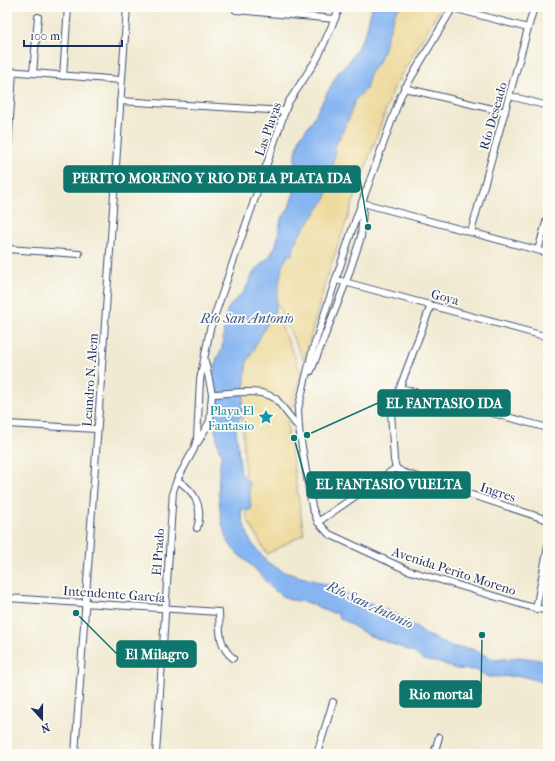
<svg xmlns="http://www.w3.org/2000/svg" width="555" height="761" font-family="'IM FELL French Canon',serif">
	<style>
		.sand { fill: #eeda9e; stroke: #84847e }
		.water { fill: #86b5f1; stroke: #5072a8 }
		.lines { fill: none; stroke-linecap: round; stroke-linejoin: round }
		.minor-casing { stroke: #3b4b6f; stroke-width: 8 }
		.minor { stroke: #fff; stroke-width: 6 }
		.labels { text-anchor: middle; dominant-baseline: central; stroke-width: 3.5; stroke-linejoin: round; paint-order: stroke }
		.street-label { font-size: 13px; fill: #1b2f5e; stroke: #fdfcf7 }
		.culture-label { font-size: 13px; fill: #0d838f; stroke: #fdfcf7; text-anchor: end }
		.water-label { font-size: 14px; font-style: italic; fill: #3b578a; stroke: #fdfcf7 }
		.leader { fill: none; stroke: #0f766e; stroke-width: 1.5 }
		.callout-dot { fill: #0f766e; stroke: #fdfcf7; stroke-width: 1.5 }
		.callout { fill: #0f766e; stroke: #0f766e; stroke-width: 1.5 }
		.callout-label { font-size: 14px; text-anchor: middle; font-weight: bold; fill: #fff }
	</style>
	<rect width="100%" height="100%" fill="#fdfcf7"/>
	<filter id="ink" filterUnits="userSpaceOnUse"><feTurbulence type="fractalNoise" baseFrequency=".025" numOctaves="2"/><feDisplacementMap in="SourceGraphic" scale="8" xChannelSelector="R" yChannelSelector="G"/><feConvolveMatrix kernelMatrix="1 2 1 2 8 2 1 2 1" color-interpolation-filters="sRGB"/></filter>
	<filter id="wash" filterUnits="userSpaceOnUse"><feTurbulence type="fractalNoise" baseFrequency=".012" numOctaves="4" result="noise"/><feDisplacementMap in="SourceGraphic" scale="16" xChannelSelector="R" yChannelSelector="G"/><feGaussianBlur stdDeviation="0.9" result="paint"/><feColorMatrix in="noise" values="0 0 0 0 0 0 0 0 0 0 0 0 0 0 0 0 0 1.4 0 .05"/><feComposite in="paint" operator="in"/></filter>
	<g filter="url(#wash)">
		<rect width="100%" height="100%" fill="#f1ead2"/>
		<g class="sand">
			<polygon points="396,7 441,7 394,87 326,279 304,361 269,287 331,144"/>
			<polygon points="266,289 301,372 287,425 304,534 267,554 247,519 240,363"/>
		</g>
		<path class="water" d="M372,7H400L395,13L380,60L370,73L366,89L355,100L349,118L336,144L329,188L325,200L297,238L292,255L289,254L282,266L275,309L247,362L242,409L236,430L241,474L249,482L251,510H241L242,518L250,541L267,562L284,572L332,586L355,598L394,613L413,625L426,635L454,647L472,649L495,660L519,657L548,661V684L522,676L488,677L476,670L456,669L440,663L424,660L413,652L368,635L340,618L337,613C327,614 319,606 309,603C302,600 294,602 286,598C270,590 266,580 255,569C246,560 234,553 228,541C218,520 216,475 222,454L219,449L214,424L212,378L217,358L222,349L225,317L228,308L245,290L255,270L270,256L276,245L281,219L288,210L294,193L295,157L300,137L311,123L339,71L349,62L366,32Z"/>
	</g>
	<g filter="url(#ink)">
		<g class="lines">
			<g class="minor-casing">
				<g id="minor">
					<polyline points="453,7 401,95 353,227 312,352 298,409 299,429 312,507 318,522 329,534 407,570 527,606 548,611"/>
					<polyline points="453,8 528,28"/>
					<polyline points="236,10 335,19"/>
					<polyline points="7,71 121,80"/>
					<polyline points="33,73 38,17"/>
					<polyline points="63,76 68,7"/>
					<polyline points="404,88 505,112"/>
					<polyline points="510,96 548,106"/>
					<polyline points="120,101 285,111"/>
					<polyline points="7,163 13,72"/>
					<polyline points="195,180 215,174 262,179"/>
					<polyline points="363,203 548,253"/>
					<polyline points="471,232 534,7"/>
					<polyline points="7,249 79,254"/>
					<polyline points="538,250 548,216"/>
					<polyline points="337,280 548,337"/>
					<path d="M205,361L212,394C231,394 260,387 276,399L299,428"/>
					<polyline points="311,371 346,282 361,237 363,209"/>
					<polyline points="400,388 548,428"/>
					<polyline points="7,424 97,429"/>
					<polyline points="198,442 210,421 212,394"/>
					<polyline points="396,468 394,460 391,411 431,305"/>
					<polyline points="396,468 402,472 548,520"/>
					<path d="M177,480C194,490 204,507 197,528"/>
					<polyline points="318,522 396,468"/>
					<path d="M7,598L219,612C220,630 218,646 233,658"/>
					<polyline points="536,609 548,546"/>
					<polyline points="75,754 127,7"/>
					<polyline points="156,754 173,491 177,480 194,449 197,439 200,380 210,329 285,111 288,103 318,57 340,7"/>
					<polyline points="317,754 333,702"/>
					<polyline points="434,754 439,737"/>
					<polyline points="548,754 548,753"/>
				</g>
			</g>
			<use href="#minor" class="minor"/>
		</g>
	</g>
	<defs>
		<g id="sight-bare" transform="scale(1.2)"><path d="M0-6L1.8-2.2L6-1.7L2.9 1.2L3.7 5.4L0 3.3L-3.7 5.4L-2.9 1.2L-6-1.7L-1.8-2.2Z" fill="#0f9aa8" stroke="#fdfcf7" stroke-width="2.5" paint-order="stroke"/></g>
	</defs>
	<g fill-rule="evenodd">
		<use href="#sight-bare" x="266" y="417"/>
	</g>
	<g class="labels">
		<g class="street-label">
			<text transform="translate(493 116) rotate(-74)">Río Deseado</text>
			<text transform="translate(268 129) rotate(-71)">Las Playas</text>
			<text transform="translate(445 297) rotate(15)">Goya</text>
			<text transform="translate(90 380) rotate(-86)">Leandro N. Alem</text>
			<text transform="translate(498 492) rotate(18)">Ingres</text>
			<text transform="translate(158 552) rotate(-86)">El Prado</text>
			<text transform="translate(454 571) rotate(18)">Avenida Perito Moreno</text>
			<text transform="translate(114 594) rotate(4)">Intendente García</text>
		</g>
		<g class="culture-label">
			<text x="254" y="410">Playa El<tspan x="254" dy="15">Fantasio</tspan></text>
		</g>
		<g class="water-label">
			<text x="247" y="318">Río San Antonio</text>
			<text transform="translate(370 605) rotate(25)">Río San Antonio</text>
		</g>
	</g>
	<path class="leader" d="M368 227L360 179M307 435L378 403M294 438L307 485M76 613L117 654M482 635L481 694"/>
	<g class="callout-dot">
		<circle cx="368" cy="227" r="4"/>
		<circle cx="307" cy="435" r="4"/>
		<circle cx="294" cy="438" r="4"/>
		<circle cx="76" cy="613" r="4"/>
		<circle cx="482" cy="635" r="4"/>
	</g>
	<g class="callout">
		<rect x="64" y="166" width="296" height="26" rx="4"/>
		<rect x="378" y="390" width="132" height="26" rx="4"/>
		<rect x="307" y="472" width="163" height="26" rx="4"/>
		<rect x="117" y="641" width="79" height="26" rx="4"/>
		<rect x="400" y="681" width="81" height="26" rx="4"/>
	</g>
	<g class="callout-label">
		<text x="212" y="183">PERITO MORENO Y RIO DE LA PLATA IDA</text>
		<text x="444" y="408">EL FANTASIO IDA</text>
		<text x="389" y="489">EL FANTASIO VUELTA</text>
		<text x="157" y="659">El Milagro</text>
		<text x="441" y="699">Rio mortal</text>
	</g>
	<rect width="555" height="761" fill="none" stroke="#fdfcf7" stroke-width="24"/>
	<g transform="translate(42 719) rotate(159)" stroke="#fdfcf7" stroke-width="3" paint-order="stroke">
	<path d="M0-3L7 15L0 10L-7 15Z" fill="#1b2f5e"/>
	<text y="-6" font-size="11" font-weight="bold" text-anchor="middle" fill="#1b2f5e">N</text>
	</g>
	<path d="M24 40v6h98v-6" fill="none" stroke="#1b2f5e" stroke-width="2"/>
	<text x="30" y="40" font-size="12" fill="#1b2f5e" stroke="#fdfcf7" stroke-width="3" paint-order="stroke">100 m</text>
</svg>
